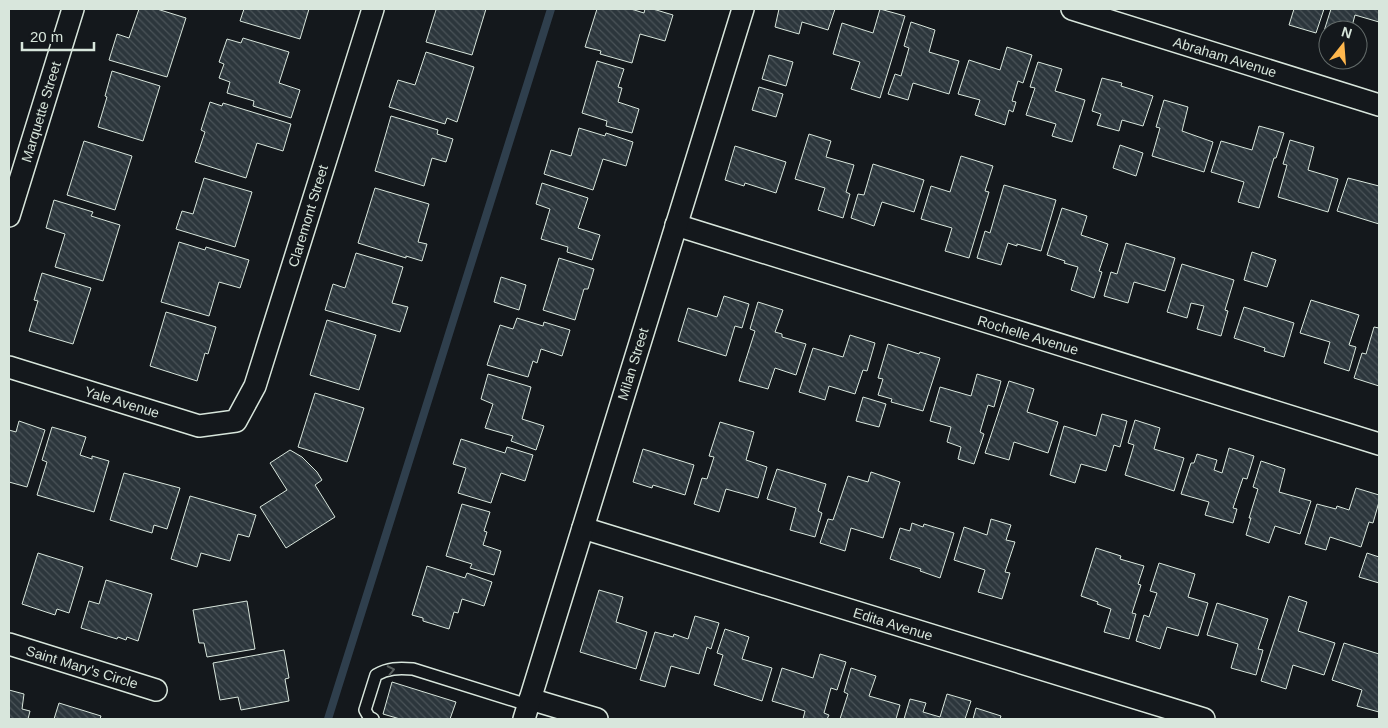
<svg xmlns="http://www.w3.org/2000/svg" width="1388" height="728" font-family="Arial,sans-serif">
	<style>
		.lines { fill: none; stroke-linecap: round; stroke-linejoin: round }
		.stream { stroke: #2f3f4d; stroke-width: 8 }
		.building { fill: url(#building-back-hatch); stroke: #d8e6dc }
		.service-casing { stroke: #d8e6dc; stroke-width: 14 }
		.minor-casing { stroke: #d8e6dc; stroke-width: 24 }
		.service { stroke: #14181c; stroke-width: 11 }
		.minor { stroke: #14181c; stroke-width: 21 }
		.oneway { stroke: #59605f }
		.labels { text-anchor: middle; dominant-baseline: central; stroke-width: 4; stroke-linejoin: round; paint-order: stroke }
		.street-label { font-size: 14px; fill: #d8e6dc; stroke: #14181c }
	</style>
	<defs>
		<pattern id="building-back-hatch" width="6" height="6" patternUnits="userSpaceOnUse" patternTransform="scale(1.25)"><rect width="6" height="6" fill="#2c363c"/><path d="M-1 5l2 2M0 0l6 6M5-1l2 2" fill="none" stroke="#4a5358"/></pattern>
	</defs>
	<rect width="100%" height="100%" fill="#14181c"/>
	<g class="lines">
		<polyline class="stream" points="328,719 551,9"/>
	</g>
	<g class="building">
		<polygon points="139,9 157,9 186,18 167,77 109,60 117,34 129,38"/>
		<polygon points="244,9 309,9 300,39 240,21"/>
		<polygon points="433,9 486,9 472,55 426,42 436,10"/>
		<polygon points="597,9 631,9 644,13 645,9 653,9 673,15 665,41 640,34 632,63 600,54 601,51 585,47"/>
		<polygon points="779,9 835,9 828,30 802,22 799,34 775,27"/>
		<polygon points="880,9 905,16 880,98 851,89 860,62 833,54 842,23 873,33"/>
		<polygon points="1294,9 1324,9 1316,33 1289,25"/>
		<polygon points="1331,9 1379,9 1379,22 1355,15 1351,30 1328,30 1328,32 1324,31"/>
		<polygon points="911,22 935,30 929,52 959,61 949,94 913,83 908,100 888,94 895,74 901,76 909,48 904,46"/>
		<polygon points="243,38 289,52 279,83 300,90 291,118 253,106 254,101 227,93 230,82 219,78 224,64 219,62 227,39 241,43"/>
		<polygon points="1007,47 1032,55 1023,83 1018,81 1012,101 1016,102 1013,112 1009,110 1005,125 975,115 980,100 958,94 969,60 1000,70"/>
		<polygon points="426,52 474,67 457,122 447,118 445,124 389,107 398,80 415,85"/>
		<polygon points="769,55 793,62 786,86 762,79"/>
		<polygon points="597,61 624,69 618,87 622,88 618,102 639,109 632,133 606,126 607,121 582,113"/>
		<polygon points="1038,62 1062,69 1055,91 1085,100 1072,142 1052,136 1056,124 1026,115 1035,88 1030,87"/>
		<polygon points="112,71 160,86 143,141 98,127 107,97 105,96"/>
		<polygon points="1102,78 1122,83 1121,86 1153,96 1143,126 1122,120 1119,131 1097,125 1101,114 1092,111"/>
		<polygon points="759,87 783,94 776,117 752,110"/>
		<polygon points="1164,100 1188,107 1182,131 1213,142 1204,172 1152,156 1160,128 1156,127"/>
		<polygon points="210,102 222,106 223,103 291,124 283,151 257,143 246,178 195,162 205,132 201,130"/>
		<polygon points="391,116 438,130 437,134 453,139 446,162 432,158 424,186 375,171"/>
		<polygon points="1259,126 1284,133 1276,158 1274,158 1259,208 1238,202 1244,182 1211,172 1221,141 1252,150"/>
		<polygon points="579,128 605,136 606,133 633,142 626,166 603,159 593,190 544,174 551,150 571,156"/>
		<polygon points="809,134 831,141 826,157 854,165 846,192 850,194 843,218 818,210 825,188 795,179"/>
		<polygon points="1290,140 1314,147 1308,170 1338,179 1328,212 1278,197 1287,165 1283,164"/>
		<polygon points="84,141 132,156 115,210 67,195"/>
		<polygon points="1120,145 1143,153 1136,176 1113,168"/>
		<polygon points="735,146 786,162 776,193 745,183 744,186 725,180"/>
		<polygon points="961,156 993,166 985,191 989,192 969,258 945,251 952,228 921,219 931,186 950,192"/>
		<polygon points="873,164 924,180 914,212 882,202 874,226 851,218 858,194 864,195"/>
		<polygon points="204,178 252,192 235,247 176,229 182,211 193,214"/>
		<polygon points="1348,178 1379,186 1379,224 1337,211"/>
		<polygon points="542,183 588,198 578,228 600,235 592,260 567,252 568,247 541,239 550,209 536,204"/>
		<polygon points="1004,185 1056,200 1041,251 1017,244 1017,246 1008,243 1001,265 977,258 985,231 990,233"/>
		<polygon points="375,188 429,204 418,242 427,244 422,261 406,256 406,258 358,243"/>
		<polygon points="54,200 93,212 91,216 120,225 103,281 55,267 65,234 46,228"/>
		<polygon points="1062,208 1087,216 1081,235 1108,244 1099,271 1102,272 1094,298 1071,290 1078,267 1064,263 1065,261 1047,255"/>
		<polygon points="179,242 205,250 206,247 249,260 240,288 219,282 209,316 161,302"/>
		<polygon points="1126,243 1175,258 1165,291 1134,282 1128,303 1104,296 1111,272 1117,274"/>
		<polygon points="1252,252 1276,260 1267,287 1244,280"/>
		<polygon points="356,253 403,267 392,303 408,307 400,332 325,310 333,284 345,288"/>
		<polygon points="559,258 594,269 588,289 584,289 575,320 543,310"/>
		<polygon points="1182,264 1234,280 1225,310 1228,311 1221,336 1197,329 1204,306 1191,303 1187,318 1167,312"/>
		<polygon points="42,273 91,288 73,344 29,331 38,301 34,300"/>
		<polygon points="501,277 526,285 519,310 494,302"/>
		<polygon points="724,296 749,304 742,328 735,326 726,356 678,341 688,308 717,317"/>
		<polygon points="1311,300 1359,315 1349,345 1356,347 1349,371 1324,363 1330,342 1300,333"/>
		<polygon points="758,302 783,310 775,332 782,334 782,337 806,344 796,375 775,368 768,389 739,381 755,331 750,329"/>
		<polygon points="1244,307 1294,323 1284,357 1264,351 1265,348 1234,338"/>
		<polygon points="166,312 216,327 208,354 205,353 197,381 150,366"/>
		<polygon points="517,318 543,326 544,322 570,330 562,356 541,349 537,363 533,361 528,377 487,365 500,325 513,329"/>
		<polygon points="327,320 376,335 359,390 310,375"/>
		<polygon points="1374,327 1379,328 1379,386 1354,378 1362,353 1366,354"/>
		<polygon points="850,335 875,343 867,371 863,370 855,394 829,386 825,400 799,392 813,348 843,357"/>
		<polygon points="888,344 919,354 920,352 940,358 923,411 891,402 892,399 878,395 883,379 878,378"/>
		<polygon points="488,374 531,387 522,419 544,426 536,450 511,441 513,436 485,428 493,404 481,399"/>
		<polygon points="977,374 1001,381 994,407 988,405 980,432 984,434 974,464 958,459 961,447 947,442 951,427 930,421 940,387 971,396"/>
		<polygon points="1009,381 1034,389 1027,412 1058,422 1048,453 1014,442 1009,460 985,453"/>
		<polygon points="315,393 364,408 347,462 298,447"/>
		<polygon points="863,397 886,404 879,427 856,421"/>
		<polygon points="1102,414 1127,421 1120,447 1114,445 1106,471 1081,464 1075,483 1050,475 1064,426 1096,436"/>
		<polygon points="1135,420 1160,428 1154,449 1184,458 1174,491 1125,475 1134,445 1128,443"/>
		<polygon points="19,421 45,430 27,487 9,482 9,430 16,432"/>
		<polygon points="720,422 754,432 746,460 767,467 758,498 726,489 719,512 694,504 702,478 707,479 714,457 709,456"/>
		<polygon points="52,427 86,437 80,455 92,459 92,456 109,461 94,512 37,495 47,462 42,460"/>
		<polygon points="461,439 505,453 507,447 533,455 525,481 501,473 491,503 458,493 466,468 453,464"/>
		<polygon points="1229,448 1254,456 1247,479 1243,478 1233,508 1237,509 1233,523 1205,515 1209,502 1181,494 1191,463 1194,463 1197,454 1217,460 1214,470 1222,473"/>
		<polygon points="643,449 694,465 685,495 653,485 652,488 633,482"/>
		<polygon points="290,450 302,457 317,472 322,480 315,485 335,517 286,548 260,507 287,490 270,463"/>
		<polygon points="1261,461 1285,469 1279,492 1311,501 1300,534 1275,526 1269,543 1246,535 1251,518 1249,518 1258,489 1253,487"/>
		<polygon points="777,469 826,484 818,511 822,513 815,537 790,530 796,508 767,499"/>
		<polygon points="871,472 900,482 883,538 851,528 845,551 820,543 828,519 833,520 848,476 868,482"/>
		<polygon points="124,473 180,488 167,529 154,525 152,533 110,520"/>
		<polygon points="1356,488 1379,495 1379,502 1373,523 1369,522 1361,547 1330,537 1326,550 1305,544 1317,504 1336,509 1337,506 1349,510"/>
		<polygon points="190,496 256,515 249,537 238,534 230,561 201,553 197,567 171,559"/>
		<polygon points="462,504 490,512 484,531 487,532 483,545 501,551 494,575 470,568 472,564 446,556"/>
		<polygon points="991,519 1011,525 1006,540 1015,542 1005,572 1010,573 1002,599 978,592 985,570 954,560 964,527 987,535"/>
		<polygon points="912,523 923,527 924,524 954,533 940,578 920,571 921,569 890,559 900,528 910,531"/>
		<polygon points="1096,548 1121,556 1120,559 1144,566 1138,584 1141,585 1132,613 1136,614 1129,639 1104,632 1111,609 1097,604 1098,602 1081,596"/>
		<polygon points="38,553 83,567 69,613 57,609 55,615 22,604"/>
		<polygon points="1367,553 1379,557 1379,583 1359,577"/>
		<polygon points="1159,563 1195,574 1188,597 1208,603 1198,636 1167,627 1160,649 1136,641 1144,615 1149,617 1157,593 1150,591"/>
		<polygon points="427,566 465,578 467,573 492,582 484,606 462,599 458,613 454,612 449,629 423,621 423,618 412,615"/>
		<polygon points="106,580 152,594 138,641 127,637 126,640 118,637 117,639 81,628 89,601 99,604"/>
		<polygon points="599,590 623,597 616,622 647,632 636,669 580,652"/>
		<polygon points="1289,596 1307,602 1298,631 1335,643 1324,675 1293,665 1286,689 1261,681"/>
		<polygon points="247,601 255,649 207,657 204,643 199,643 193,610"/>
		<polygon points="1217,603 1268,619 1258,649 1263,650 1256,675 1231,668 1238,644 1207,635"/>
		<polygon points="695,616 719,623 711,649 707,647 699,674 671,666 665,687 640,680 655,632 673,637 674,634 688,639"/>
		<polygon points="725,629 749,637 742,659 772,668 762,701 714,685 723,655 717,653"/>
		<polygon points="1344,643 1379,654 1379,712 1357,706 1362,690 1332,680"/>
		<polygon points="284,650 289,678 285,679 289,701 241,710 238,697 220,700 213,663"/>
		<polygon points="820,654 846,662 837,690 831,688 824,713 829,715 827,719 803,719 805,711 772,701 782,668 813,678"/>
		<polygon points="851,668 876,676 869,696 900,705 896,719 840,719 848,694 844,692"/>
		<polygon points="392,682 456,702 450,719 400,719 383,714"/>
		<polygon points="9,690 24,694 22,709 30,711 28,719 9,719"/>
		<polygon points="947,694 971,701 965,719 904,719 910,699 926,703 923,712 940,717"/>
		<polygon points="59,703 101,716 100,719 54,719"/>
		<polygon points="976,708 1001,716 1000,719 973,719"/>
	</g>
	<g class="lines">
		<g class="service-casing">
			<path id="service" d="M373,719L369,717L365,710L376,675C388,668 398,668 413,669L528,705"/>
		</g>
		<g class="minor-casing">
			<g id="minor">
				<polyline points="1072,9 1379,105"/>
				<polyline points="9,216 73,9"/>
				<polyline points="676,225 1379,444"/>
				<polyline points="9,367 199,426 236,421 255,386 373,9"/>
				<polyline points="583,528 1204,719"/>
				<polyline points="9,644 156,690"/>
				<polyline points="530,699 597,719"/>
				<polyline points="524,719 743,9"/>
			</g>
		</g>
		<use href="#service" class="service"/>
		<use href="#minor" class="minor"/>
	</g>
	<defs><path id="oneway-chevron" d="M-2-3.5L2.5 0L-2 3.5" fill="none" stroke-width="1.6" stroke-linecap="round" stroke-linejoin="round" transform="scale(1.25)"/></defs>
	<use class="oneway" href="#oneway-chevron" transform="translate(391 670) rotate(-12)"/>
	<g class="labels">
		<g class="street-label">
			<text transform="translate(1225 57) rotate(17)">Abraham Avenue</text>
			<text transform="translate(41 112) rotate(-73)">Marquette Street</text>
			<text transform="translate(308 216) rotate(-73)">Claremont Street</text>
			<text transform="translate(1028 335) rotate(17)">Rochelle Avenue</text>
			<text transform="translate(633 364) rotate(-73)">Milan Street</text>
			<text transform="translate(122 402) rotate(17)">Yale Avenue</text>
			<text transform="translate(893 624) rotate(17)">Edita Avenue</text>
			<text transform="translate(82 667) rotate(17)">Saint Mary's Circle</text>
		</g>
	</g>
	<rect width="1388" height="728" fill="none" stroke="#d8e6dc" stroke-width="20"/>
	<g transform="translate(1343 45) rotate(17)"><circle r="24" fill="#14181c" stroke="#626a69"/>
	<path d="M0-4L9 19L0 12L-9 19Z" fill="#ffb74d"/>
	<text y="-8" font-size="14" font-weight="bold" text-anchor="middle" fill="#d8e6dc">N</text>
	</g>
	<path d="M22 42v8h72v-8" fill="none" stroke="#d8e6dc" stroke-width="2.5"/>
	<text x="30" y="42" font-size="15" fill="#d8e6dc" stroke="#14181c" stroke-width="4" paint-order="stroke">20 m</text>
</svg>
